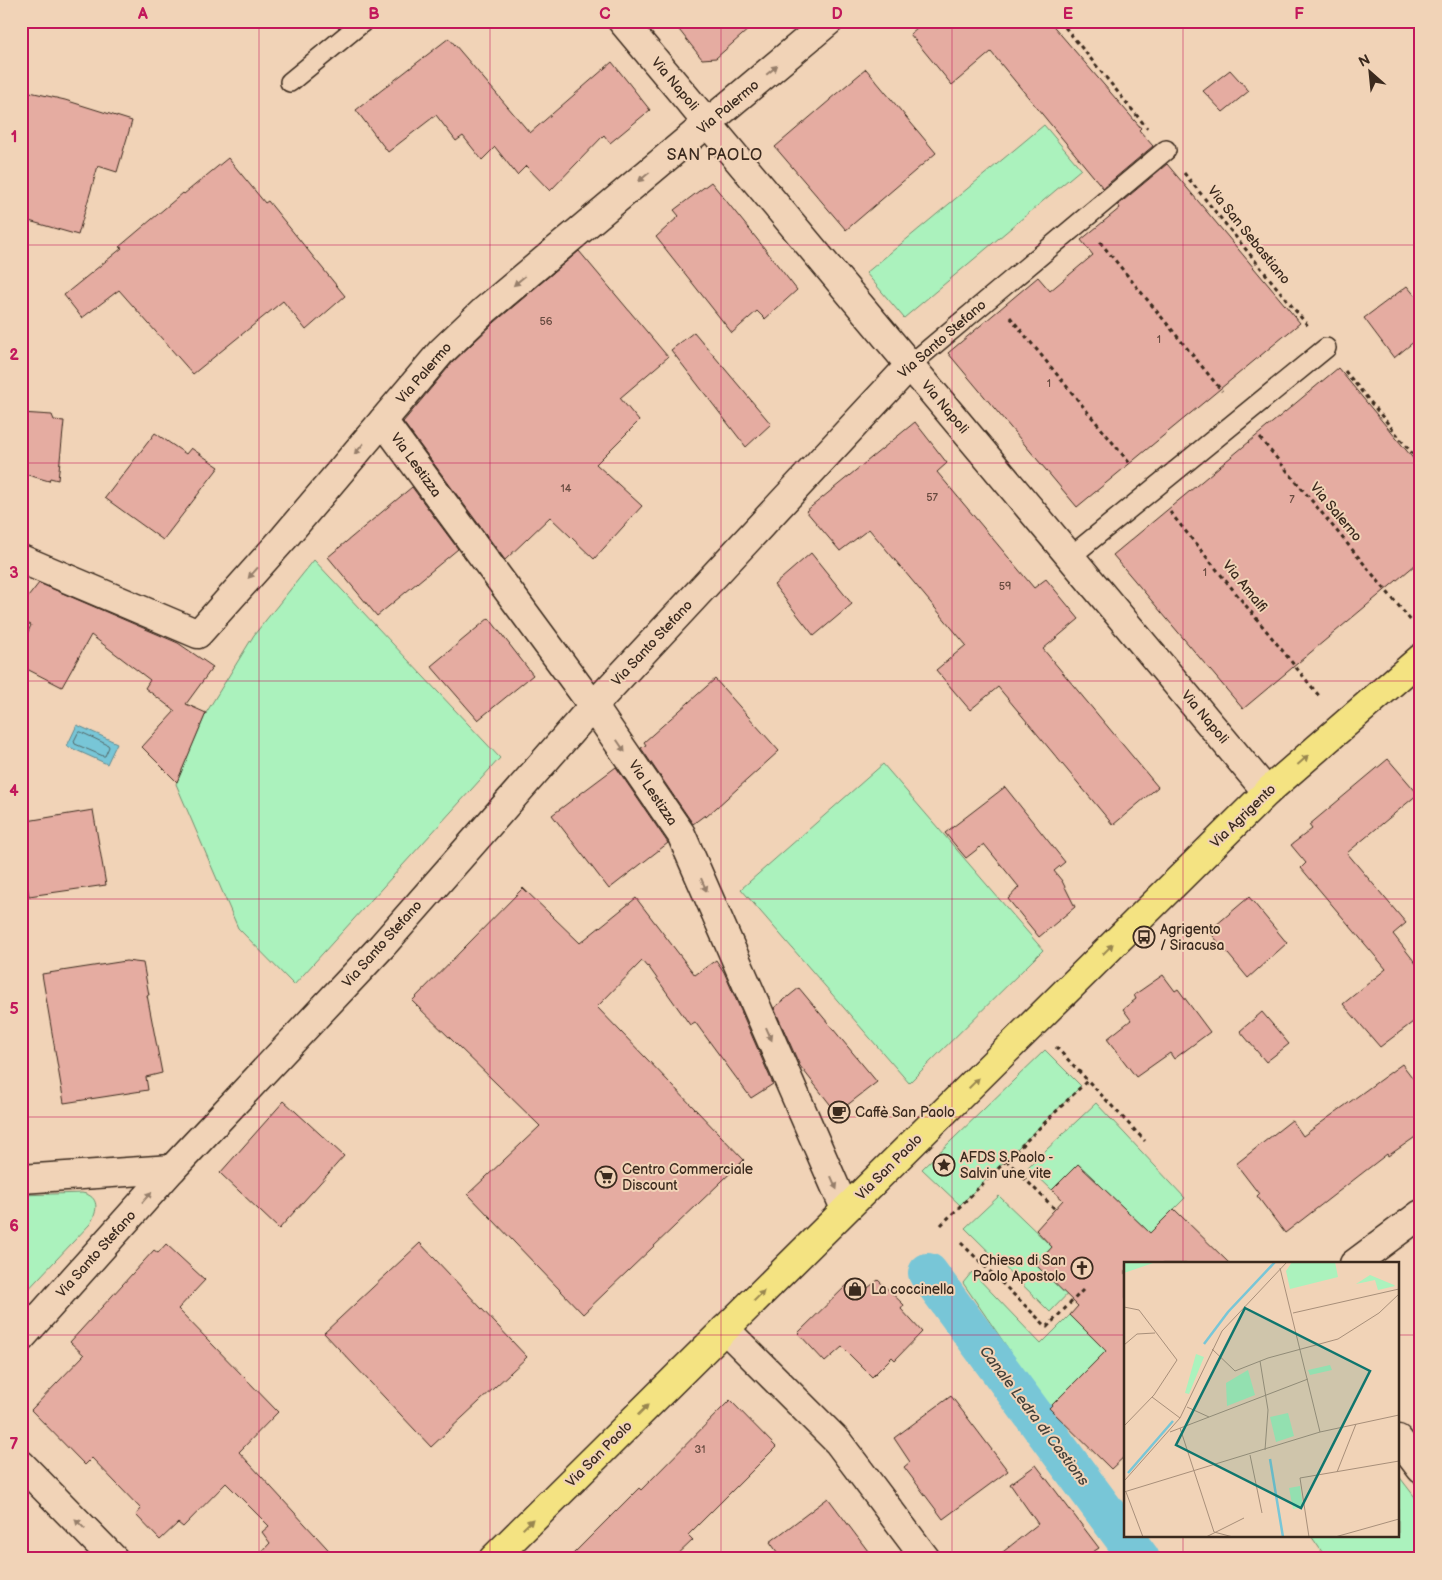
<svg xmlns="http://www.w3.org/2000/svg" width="1442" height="1580" font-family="'Balsamiq Sans',sans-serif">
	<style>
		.green { fill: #abf2bd; stroke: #738e6e }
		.water { fill: #78c6d7; stroke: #60888d }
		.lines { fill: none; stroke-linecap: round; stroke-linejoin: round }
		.shore { stroke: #536868; stroke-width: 1 }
		.canal { stroke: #78c6d7; stroke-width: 40 }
		.building { fill: #e5aca1; stroke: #3b2a1e }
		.lane-casing { stroke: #3b2a1e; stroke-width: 22 }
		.street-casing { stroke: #3b2a1e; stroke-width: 31 }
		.primary-casing { stroke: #3b2a1e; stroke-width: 31 }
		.path { stroke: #3b2a1e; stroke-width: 3; stroke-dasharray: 4 4; stroke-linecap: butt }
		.lane { stroke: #f1d3b7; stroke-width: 19 }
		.street { stroke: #f1d3b7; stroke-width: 28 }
		.primary { stroke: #f4e382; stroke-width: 28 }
		.oneway { fill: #967e6a }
		.oneway2 { fill: #988650 }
		.grid { fill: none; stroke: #c2185b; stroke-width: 1; stroke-opacity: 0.55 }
		.labels { text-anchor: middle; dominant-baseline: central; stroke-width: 4; stroke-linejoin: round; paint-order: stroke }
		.number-label { font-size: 11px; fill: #664a3f }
		.street-label { font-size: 14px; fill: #3b2a1e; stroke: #f1d3b7 }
		.poi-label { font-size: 14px; fill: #3b2a1e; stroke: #f1d3b7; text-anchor: start }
		.water-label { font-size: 15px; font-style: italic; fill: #44413a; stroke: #f1d3b7 }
		.quarter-label { font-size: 16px; letter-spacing: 1px; fill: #3b2a1e; stroke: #f1d3b7 }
		.inset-river { fill: none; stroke: #78c6d7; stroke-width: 2.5 }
		.inset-road { fill: none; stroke: #a88f7a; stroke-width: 1 }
		.view { fill: #0f766e; fill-opacity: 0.15; stroke: #0f766e; stroke-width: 2.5 }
		.inset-edge { fill: none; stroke: #3b2a1e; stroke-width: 2.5 }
		.neatline { fill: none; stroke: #c2185b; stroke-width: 2 }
		.grid-label { font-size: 16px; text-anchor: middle; font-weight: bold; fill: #c2185b }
	</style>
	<rect width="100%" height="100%" fill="#f1d3b7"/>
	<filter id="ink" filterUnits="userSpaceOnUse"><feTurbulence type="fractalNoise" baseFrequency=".02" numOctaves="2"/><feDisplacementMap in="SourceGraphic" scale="10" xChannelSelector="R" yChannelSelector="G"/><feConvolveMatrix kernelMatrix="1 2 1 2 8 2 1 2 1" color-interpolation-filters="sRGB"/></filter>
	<g filter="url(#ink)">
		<g class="green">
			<polygon points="1044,125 1081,169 904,318 866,273"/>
			<polygon points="314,560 500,758 294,985 238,928 176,784 206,713 254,635"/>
			<polygon points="883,764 1043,950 909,1083 741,889"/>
			<polygon points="1045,1050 1081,1086 960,1205 922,1169"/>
			<polygon points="1096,1103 1185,1198 1150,1233 1078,1164 1052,1190 1028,1167"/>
			<path d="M82,1193C100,1196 98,1211 90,1224L21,1297V1195Z"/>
			<polygon points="999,1196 1052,1247 1037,1264 1077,1284 1050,1312 965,1228"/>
			<polygon points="972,1272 1041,1344 1070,1315 1126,1371 1049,1408 963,1283"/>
			<polygon points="1398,1475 1421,1505 1421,1559 1327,1559 1311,1536 1398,1536"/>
		</g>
		<polygon class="water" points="77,725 117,743 107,764 67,746"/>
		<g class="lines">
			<polygon class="shore" points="81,732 108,745 109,747 105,756 103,756 75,744 74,741 78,733"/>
			<polyline class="canal" points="928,1273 1140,1559"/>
		</g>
		<g class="building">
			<polygon points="672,21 758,21 716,58 702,59"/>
			<polygon points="925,21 1049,21 1141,128 1139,130 1153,146 1103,188 991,52 952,85 910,34"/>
			<polygon points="449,38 530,133 612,62 650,110 610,143 604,135 550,191 526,166 517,175 495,147 482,160 463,136 456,141 436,115 388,152 356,110"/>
			<polygon points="866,69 936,153 846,230 775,147 830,100 830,99"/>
			<polygon points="1230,70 1249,91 1223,112 1203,91"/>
			<polygon points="30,92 65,100 132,121 117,172 98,166 78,235 29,221 29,215 21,212 21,119"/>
			<polygon points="228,158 265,203 268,201 345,296 306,330 283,301 193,374 119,290 82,318 64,295 122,248 119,247 183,193 184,194"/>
			<polygon points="1167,164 1300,323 1077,507 948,353 1038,277 1050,291 1093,255 1081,240 1120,208 1118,205"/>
			<polygon points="711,182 761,244 797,290 765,319 757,311 732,333 656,237 679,216 674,210"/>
			<polygon points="579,251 668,357 620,398 639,421 596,464 642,506 594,559 550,517 505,560 403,422 452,363 495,322"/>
			<polygon points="1407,286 1421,303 1421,336 1394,358 1364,318"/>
			<polygon points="694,332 771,424 746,447 671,350"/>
			<polygon points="1338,368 1421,468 1421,560 1243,709 1113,555"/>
			<polygon points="21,413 52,415 54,420 64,421 58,480 50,478 49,481 21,473"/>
			<polygon points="915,422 947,463 937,472 1034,588 1046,579 1079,619 1043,649 1158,787 1113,825 998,687 970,710 936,670 966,645 869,529 840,551 806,511"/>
			<polygon points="155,433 186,454 191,448 219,467 163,540 105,498"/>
			<polygon points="412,487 458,549 377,616 328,557"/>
			<polygon points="811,553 852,604 814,636 774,585"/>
			<polygon points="39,583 178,643 213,667 186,704 206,713 177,782 142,747 175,711 145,688 150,680 91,635 62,687 21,666 21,648 31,625 21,620 21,606"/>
			<polygon points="489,618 533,675 478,720 431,666"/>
			<polygon points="715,679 779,751 706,817 705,815 693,824 641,748 646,745 644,742"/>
			<polygon points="1388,759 1418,794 1347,853 1406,923 1393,934 1421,970 1421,1016 1380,1047 1343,1004 1386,969 1301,868 1306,863 1291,845 1312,829 1309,825"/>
			<polygon points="616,767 668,843 609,889 552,815"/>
			<polygon points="1005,787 1065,862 1054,871 1062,881 1075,907 1039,937 1008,899 1019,887 984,844 966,858 945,833"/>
			<polygon points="93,810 106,885 29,896 21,854 21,822"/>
			<polygon points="523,888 580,943 636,898 695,975 716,960 724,972 773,1084 751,1098 695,1022 690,1025 648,966 647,967 642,961 597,1007 744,1160 583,1314 468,1194 540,1126 412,1001"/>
			<polygon points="1249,897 1287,943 1248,978 1209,931"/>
			<polygon points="126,961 143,963 149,995 147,995 162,1073 146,1077 148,1090 64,1103 42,974"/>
			<polygon points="1163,975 1175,991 1178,989 1210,1032 1174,1059 1170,1053 1136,1077 1107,1039 1131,1020 1123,1009 1136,999 1134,995"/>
			<polygon points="799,988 877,1082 837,1113 800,1066 774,1008"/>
			<polygon points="1262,1012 1289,1044 1266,1062 1240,1031"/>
			<polygon points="1402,1064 1421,1089 1421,1133 1388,1156 1387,1154 1285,1233 1257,1196 1259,1194 1236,1164 1292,1120 1303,1136"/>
			<polygon points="284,1101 344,1156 279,1229 220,1173"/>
			<polygon points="1078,1164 1150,1233 1174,1209 1230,1264 1126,1264 1126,1455 1111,1469 1049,1408 1106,1351 1070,1315 1078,1306 1036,1265 1052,1247 1036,1230 1063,1200 1052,1190"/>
			<polygon points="420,1243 527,1357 431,1447 324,1333"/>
			<polygon points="166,1244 205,1280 178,1309 278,1412 239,1452 337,1559 255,1559 270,1543 262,1532 269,1526 226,1483 183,1527 178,1523 160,1540 136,1515 141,1509 92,1458 85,1465 31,1410 84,1355 70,1342 154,1250 158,1253"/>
			<polygon points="852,1280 864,1291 878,1280 904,1305 901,1309 922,1332 895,1360 892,1357 872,1377 842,1347 825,1362 798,1333"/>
			<polygon points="951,1396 1008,1471 943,1519 904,1467 910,1462 894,1438"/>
			<polygon points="730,1400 776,1447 688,1535 693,1540 673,1559 568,1559 639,1488 641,1490"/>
			<polygon points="1036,1465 1099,1548 1082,1559 994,1559 1038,1524 1010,1484"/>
			<polygon points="828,1498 874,1559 782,1559 770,1542"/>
		</g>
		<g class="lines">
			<g class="lane-casing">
				<g id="lane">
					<polyline points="290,82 364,21"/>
					<polyline points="910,365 1166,150"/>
					<polyline points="1070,557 1326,348"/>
				</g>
			</g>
			<g class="street-casing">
				<g id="street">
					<polyline points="622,21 1267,792"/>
					<polyline points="383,421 593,706 681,834 845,1209"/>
					<polyline points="21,559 198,634 284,538 441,352 485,310 829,21"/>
					<polyline points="21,1179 172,1169"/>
					<polyline points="1354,1264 1421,1214"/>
					<polyline points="725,1329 838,1442 926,1559"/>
					<polyline points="21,1338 172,1169 382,946 593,706 910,365"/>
					<polyline points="1398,1439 1421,1469"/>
					<polyline points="21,1464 114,1559"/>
				</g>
			</g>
			<g class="primary-casing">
				<polyline id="primary" points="493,1559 1267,792 1421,658"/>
			</g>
			<g class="path">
				<polyline points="1060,21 1147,128"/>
				<polyline points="1184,173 1308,326"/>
				<polyline points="1100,242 1222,391"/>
				<polyline points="1010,317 1131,465"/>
				<polyline points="1345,371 1421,464"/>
				<polyline points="1260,438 1412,622"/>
				<polyline points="1170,512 1320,697"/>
				<polyline points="1056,1047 1145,1141"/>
				<polyline points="1006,1160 1055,1209"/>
				<polyline points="941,1225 1088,1080"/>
				<polyline points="961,1243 1047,1327 1083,1290"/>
			</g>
			<use href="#lane" class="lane"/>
			<use href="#street" class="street"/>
			<use href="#primary" class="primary"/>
		</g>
		<defs><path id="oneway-solid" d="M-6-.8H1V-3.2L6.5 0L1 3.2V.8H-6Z" transform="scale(1.25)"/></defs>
		<g class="oneway">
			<use href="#oneway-solid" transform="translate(772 70) rotate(-40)"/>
			<use href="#oneway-solid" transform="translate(644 177) rotate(140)"/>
			<use href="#oneway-solid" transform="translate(519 281) rotate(140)"/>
			<use href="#oneway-solid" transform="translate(359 449) rotate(130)"/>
			<use href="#oneway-solid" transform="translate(253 573) rotate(132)"/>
			<use href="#oneway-solid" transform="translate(621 746) rotate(56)"/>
			<use href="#oneway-solid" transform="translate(704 885) rotate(66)"/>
			<use href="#oneway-solid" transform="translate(769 1034) rotate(66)"/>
			<use href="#oneway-solid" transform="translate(834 1183) rotate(66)"/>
			<use href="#oneway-solid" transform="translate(147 1197) rotate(-48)"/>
			<use href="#oneway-solid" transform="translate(80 1524) rotate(-134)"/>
		</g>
		<g class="oneway2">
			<use href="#oneway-solid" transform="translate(1303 760) rotate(-42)"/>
			<use href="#oneway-solid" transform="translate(1108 949) rotate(-45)"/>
			<use href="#oneway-solid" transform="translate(974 1083) rotate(-45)"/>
			<use href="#oneway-solid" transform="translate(759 1296) rotate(-45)"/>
			<use href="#oneway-solid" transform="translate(643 1410) rotate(-45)"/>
			<use href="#oneway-solid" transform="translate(528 1524) rotate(-45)"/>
		</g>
	</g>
	<path class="grid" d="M259,21V1559M490,21V1559M721,21V1559M952,21V1559M1183,21V1264M21,245H1421M21,463H1421M21,681H1421M21,899H1421M21,1117H1421M21,1335H1126M1398,1335H1421M1183,1536V1559"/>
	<defs>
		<g id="bus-ring" transform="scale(1.125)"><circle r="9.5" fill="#f1d3b7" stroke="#3b2a1e" stroke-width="1.5"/><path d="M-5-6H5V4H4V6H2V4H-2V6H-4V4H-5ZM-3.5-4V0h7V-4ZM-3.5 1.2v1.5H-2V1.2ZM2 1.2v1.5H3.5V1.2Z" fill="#3b2a1e"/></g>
		<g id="cafe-ring" transform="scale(1.125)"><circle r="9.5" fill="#f1d3b7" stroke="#3b2a1e" stroke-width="1.5"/><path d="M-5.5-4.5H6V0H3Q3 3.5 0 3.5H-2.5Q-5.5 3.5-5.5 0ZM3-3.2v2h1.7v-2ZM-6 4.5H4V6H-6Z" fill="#3b2a1e"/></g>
		<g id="sight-ring" transform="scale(1.125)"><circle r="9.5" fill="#f1d3b7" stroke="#3b2a1e" stroke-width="1.5"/><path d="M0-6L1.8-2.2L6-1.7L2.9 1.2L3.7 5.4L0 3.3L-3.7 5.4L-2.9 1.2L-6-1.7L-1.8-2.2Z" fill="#3b2a1e"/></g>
		<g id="supermarket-ring" transform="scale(1.125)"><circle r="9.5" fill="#f1d3b7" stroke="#3b2a1e" stroke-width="1.5"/><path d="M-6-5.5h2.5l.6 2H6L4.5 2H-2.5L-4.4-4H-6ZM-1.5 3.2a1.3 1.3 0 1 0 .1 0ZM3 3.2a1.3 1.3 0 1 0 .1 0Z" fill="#3b2a1e"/></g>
		<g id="church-ring" transform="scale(1.125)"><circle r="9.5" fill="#f1d3b7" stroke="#3b2a1e" stroke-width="1.5"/><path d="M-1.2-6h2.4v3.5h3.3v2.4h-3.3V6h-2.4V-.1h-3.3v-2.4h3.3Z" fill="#3b2a1e"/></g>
		<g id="shop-ring" transform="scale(1.125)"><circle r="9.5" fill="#f1d3b7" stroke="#3b2a1e" stroke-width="1.5"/><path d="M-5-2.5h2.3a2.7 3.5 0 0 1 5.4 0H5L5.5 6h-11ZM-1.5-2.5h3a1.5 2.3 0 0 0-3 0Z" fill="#3b2a1e"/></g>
	</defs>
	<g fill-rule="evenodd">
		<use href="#bus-ring" x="1144" y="937"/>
		<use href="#cafe-ring" x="839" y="1112"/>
		<use href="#sight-ring" x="944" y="1165"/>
		<use href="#supermarket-ring" x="606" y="1177"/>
		<use href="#church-ring" x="1082" y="1268"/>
		<use href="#shop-ring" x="855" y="1289"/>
	</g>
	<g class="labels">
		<g class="number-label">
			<text x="546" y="321">56</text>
			<text x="1159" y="339">1</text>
			<text x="1049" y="383">1</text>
			<text x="566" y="488">14</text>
			<text x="932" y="497">57</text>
			<text x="1292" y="499">7</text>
			<text x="1205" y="572">1</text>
			<text x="1005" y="586">59</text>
			<text x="700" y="1449">31</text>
		</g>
		<g class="street-label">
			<text transform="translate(675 84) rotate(50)">Via Napoli</text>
			<text transform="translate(728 107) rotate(-40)">Via Palermo</text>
			<text transform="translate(1249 235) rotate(51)">Via San Sebastiano</text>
			<text transform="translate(942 339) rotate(-41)">Via Santo Stefano</text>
			<text transform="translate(424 373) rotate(-49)">Via Palermo</text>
			<text transform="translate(945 407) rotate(50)">Via Napoli</text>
			<text transform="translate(416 465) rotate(54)">Via Lestizza</text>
			<text transform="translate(1336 512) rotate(50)">Via Salerno</text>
			<text transform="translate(1245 586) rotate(51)">Via Amalfi</text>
			<text transform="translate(652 643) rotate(-47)">Via Santo Stefano</text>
			<text transform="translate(1205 717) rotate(50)">Via Napoli</text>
			<text transform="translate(653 793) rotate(56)">Via Lestizza</text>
			<text transform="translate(1243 816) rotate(-44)">Via Agrigento</text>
			<text transform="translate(382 944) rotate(-48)">Via Santo Stefano</text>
			<text transform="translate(889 1167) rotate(-45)">Via San Paolo</text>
			<text transform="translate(96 1254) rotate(-48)">Via Santo Stefano</text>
			<text transform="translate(599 1454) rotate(-45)">Via San Paolo</text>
		</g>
		<g class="poi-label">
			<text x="1160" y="929">Agrigento<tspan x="1160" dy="16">/ Siracusa</tspan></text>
			<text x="855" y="1112">Caffè San Paolo</text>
			<text x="960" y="1157">AFDS S.Paolo -<tspan x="960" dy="16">Salvin une vite</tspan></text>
			<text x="622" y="1169">Centro Commerciale<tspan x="622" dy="16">Discount</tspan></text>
			<text x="1066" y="1260" text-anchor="end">Chiesa di San<tspan x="1066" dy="16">Paolo Apostolo</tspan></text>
			<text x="871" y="1289">La coccinella</text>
		</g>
		<g class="water-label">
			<text transform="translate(1034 1416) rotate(53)">Canale Ledra di Castions</text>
		</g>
		<g class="quarter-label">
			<text x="715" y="155">SAN PAOLO</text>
		</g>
	</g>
	<g transform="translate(1124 1262)">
		<rect width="275" height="275" fill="#f1d3b7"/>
		<path d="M0,0H32L0,11ZM168,0H211L214,15L166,27L162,9ZM246,13L270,23L271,24L254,28L251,18L232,22ZM72,92L80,95L65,132L61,131ZM206,103L208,108L186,113L184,108ZM124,108L131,133L103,144L102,121ZM164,151L170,174L152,180L146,155ZM176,224L179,245L169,247L165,226Z" fill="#abf2bd"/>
		<path class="inset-river" d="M80,82L104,50L151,0M146,197L159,275M4,211L49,159"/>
		<path class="inset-road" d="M156,6L196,170M0,45L15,48L53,98L30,133L0,164M169,51L275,27M0,83L13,72L31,71M88,87L111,109L144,96L214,77L255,51L275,32M136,99L144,148L141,188M28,135L56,156M63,145L85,155M56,166L90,270M46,170L184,117M126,193L138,251M213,210L232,162M1,218L56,156L98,69L163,0M0,230L196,170L275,153M2,230L19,275M90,270L109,275M82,275L120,256M185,275L176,216L275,199M211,275L275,257"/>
		<path class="view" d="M121,46L246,109L177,246L52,183Z"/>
		<rect width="275" height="275" class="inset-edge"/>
	</g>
	<rect width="1442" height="1580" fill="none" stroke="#f1d3b7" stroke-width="55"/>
	<g transform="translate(1370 72) rotate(333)" stroke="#f1d3b7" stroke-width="4" paint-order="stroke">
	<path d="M0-4L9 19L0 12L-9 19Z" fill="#3b2a1e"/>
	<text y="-8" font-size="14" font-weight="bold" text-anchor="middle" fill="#3b2a1e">N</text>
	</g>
	<rect x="28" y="28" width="1386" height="1524" class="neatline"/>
	<g class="grid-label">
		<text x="143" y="19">A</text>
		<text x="374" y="19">B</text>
		<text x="605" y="19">C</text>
		<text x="837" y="19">D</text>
		<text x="1068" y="19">E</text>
		<text x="1299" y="19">F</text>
		<text x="14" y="142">1</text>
		<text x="14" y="360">2</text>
		<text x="14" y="578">3</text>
		<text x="14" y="796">4</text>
		<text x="14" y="1014">5</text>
		<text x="14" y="1231">6</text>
		<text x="14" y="1449">7</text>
	</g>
</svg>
